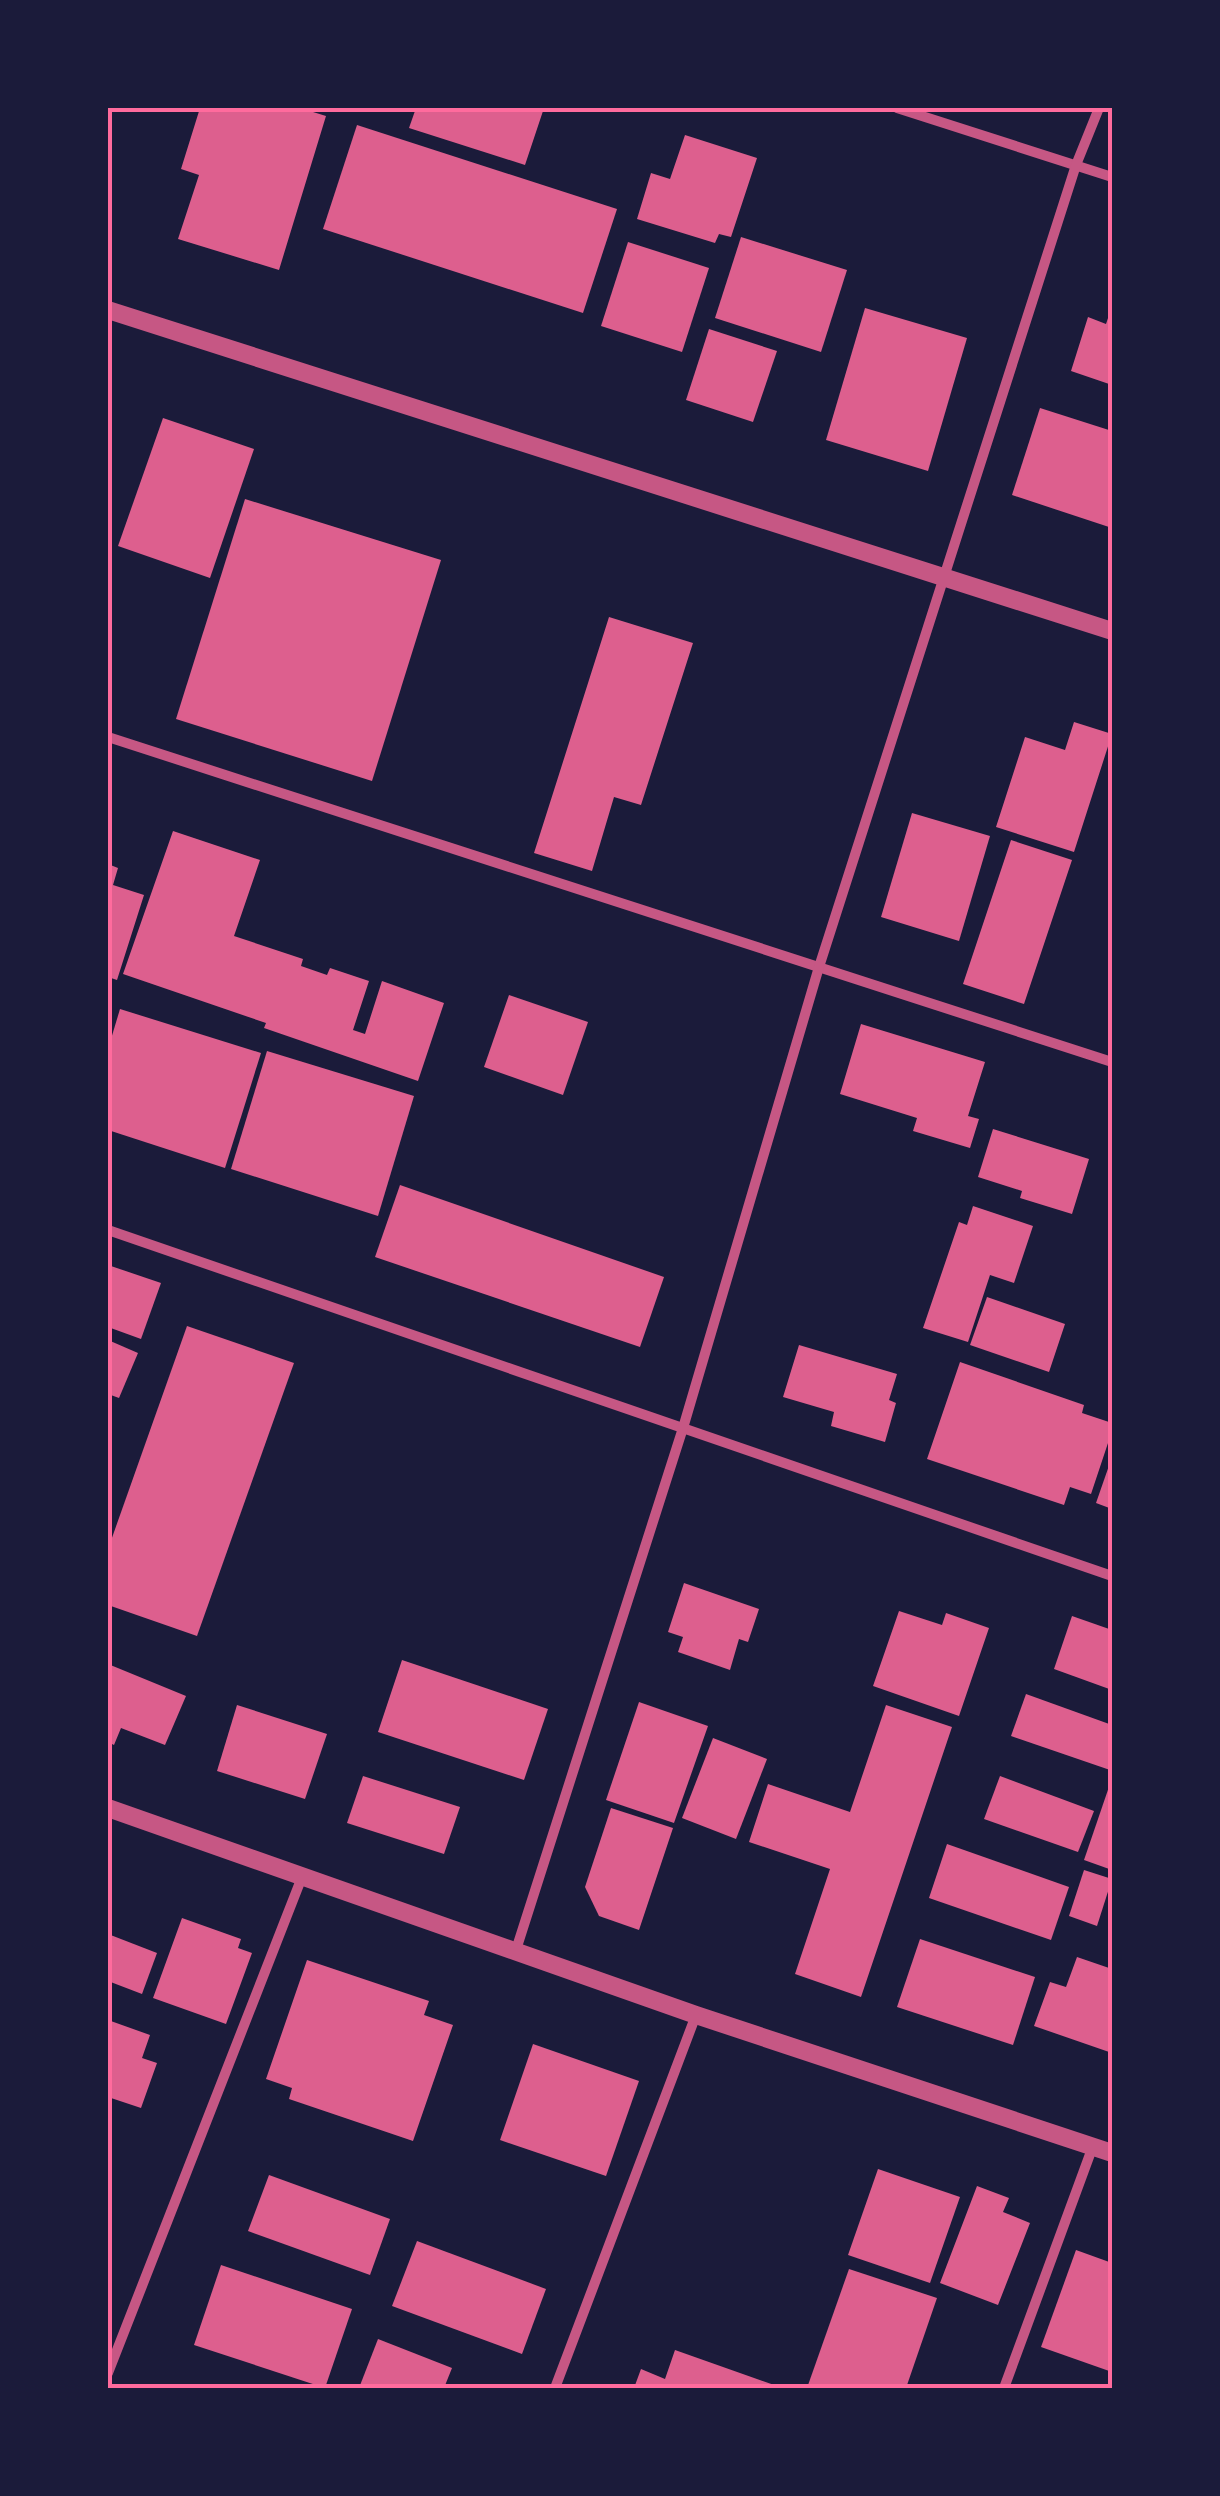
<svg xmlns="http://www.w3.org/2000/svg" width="1220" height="2496" font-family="'IBM Plex Sans',sans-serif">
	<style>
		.building { fill: #dd5f8e }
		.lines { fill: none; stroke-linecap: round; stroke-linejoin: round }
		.minor { stroke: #c65784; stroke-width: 10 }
		.tertiary { stroke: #c65784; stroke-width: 18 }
		.neatline { fill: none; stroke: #ff6b9d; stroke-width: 4 }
	</style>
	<rect width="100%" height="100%" fill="#1b1b3a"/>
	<g class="building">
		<polygon points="200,108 300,108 326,116 279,270 178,239 199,175 181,169"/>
		<polygon points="416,108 544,108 525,165 409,128"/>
		<polygon points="357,125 617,209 583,313 323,229"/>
		<polygon points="685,135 757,158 731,237 719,234 715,243 637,219 651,173 670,179"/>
		<polygon points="741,237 847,270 821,352 715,318"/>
		<polygon points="628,242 709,268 682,352 601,326"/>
		<polygon points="1112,306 1112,385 1071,371 1088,317 1106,324"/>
		<polygon points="865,308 967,338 928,471 826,440"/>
		<polygon points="709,329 777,351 753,422 686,400"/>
		<polygon points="1040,408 1112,431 1112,528 1012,495"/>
		<polygon points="163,418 254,449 210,578 118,546"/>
		<polygon points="245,499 441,560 372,781 176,719"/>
		<polygon points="609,617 693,643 641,805 614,797 592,871 534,853"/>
		<polygon points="1074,722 1112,734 1074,852 996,827 1025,737 1065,750"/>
		<polygon points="912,813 990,836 959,941 881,917"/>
		<polygon points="173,831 260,860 234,936 303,959 301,966 327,975 330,968 369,981 353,1030 365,1034 382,981 444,1003 418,1081 264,1028 266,1023 123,974"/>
		<polygon points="1011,840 1072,860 1024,1004 963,984"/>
		<polygon points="108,864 118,868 113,885 144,895 117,980 108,977"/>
		<polygon points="509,995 588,1022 563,1095 484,1067"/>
		<polygon points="120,1009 261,1053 225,1168 108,1130 108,1049"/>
		<polygon points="861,1024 985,1062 968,1116 979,1119 970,1148 913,1131 917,1118 840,1094"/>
		<polygon points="267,1051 414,1096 378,1216 231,1169"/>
		<polygon points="993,1129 1089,1159 1072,1214 1020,1198 1022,1191 978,1177"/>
		<polygon points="400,1185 664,1277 640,1347 375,1257"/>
		<polygon points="973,1206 1033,1226 1014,1283 990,1275 968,1342 923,1328 959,1222 967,1225"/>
		<polygon points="108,1265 161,1283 141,1339 108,1327"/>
		<polygon points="987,1297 1065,1324 1049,1372 970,1345"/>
		<polygon points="187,1326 294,1363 197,1636 108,1605 108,1549"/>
		<polygon points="108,1340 138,1353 119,1398 108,1394"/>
		<polygon points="799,1345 897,1374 889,1400 896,1403 885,1442 831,1426 834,1412 783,1397"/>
		<polygon points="960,1362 1084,1405 1082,1413 1112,1423 1112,1431 1091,1494 1070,1487 1064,1505 927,1459"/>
		<polygon points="1112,1457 1112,1509 1096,1503"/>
		<polygon points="684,1583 759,1609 748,1642 739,1639 730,1670 678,1652 683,1637 668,1632"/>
		<polygon points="899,1611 942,1625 946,1613 989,1628 959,1716 873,1686"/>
		<polygon points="1072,1616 1112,1630 1112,1690 1054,1669"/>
		<polygon points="402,1660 548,1709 524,1780 378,1732"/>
		<polygon points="108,1664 186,1696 165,1745 121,1728 114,1745 108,1742"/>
		<polygon points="1026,1694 1112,1725 1112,1763 1110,1770 1011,1736"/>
		<polygon points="639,1702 708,1726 674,1823 606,1800"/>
		<polygon points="237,1705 327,1734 305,1799 217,1771"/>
		<polygon points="886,1705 952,1727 861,1997 795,1974 830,1869 749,1842 768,1784 850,1812"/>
		<polygon points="713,1738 767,1759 736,1839 682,1818"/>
		<polygon points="363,1776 460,1807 444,1854 347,1823"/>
		<polygon points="1000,1776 1094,1811 1078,1852 984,1819"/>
		<polygon points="1112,1778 1112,1870 1084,1860"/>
		<polygon points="611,1808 673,1828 639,1930 599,1916 585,1887"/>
		<polygon points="947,1844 1069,1887 1051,1940 929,1898"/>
		<polygon points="1084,1870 1112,1879 1097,1926 1069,1916"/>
		<polygon points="182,1918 241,1939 238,1948 252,1953 226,2024 153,1998"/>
		<polygon points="108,1934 157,1953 142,1994 108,1981"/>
		<polygon points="920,1939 1035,1977 1013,2045 897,2007"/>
		<polygon points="1077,1957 1112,1969 1112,2053 1034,2026 1050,1982 1066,1987"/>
		<polygon points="307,1960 429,2001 424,2015 453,2025 413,2141 289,2099 292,2088 266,2079"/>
		<polygon points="108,2020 150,2035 142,2058 157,2063 141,2108 108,2097"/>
		<polygon points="533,2044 639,2081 606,2176 500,2140"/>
		<polygon points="878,2169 960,2197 930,2283 848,2255"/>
		<polygon points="269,2175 390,2219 370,2275 248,2231"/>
		<polygon points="977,2186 1009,2198 1003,2212 1030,2223 998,2305 940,2283"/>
		<polygon points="417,2241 546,2289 522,2354 392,2306"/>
		<polygon points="1076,2250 1112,2263 1112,2372 1041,2347"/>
		<polygon points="221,2265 352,2309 325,2388 194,2345"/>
		<polygon points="849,2269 937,2298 906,2388 807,2388"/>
		<polygon points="378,2339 452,2368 444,2388 359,2388"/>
		<polygon points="675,2350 777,2386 776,2388 634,2388 641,2369 665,2379"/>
	</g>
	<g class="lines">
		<g class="minor">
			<polyline points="897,108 1112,177"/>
			<polyline points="108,737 1112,1062"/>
			<polyline points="108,1230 1112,1576"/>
			<polyline points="515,1953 683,1428 819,967 1076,165 1099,108"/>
			<polyline points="108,2373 302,1877"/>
			<polyline points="555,2388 696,2015"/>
			<polyline points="1004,2388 1093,2146"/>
		</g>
		<g class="tertiary">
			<polyline points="108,310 1112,631"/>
			<polyline points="108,1808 696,2015 1112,2153"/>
		</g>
	</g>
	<rect width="1220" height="2496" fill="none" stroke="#1b1b3a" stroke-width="220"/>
	<rect x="110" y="110" width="1000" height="2276" class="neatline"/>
</svg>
